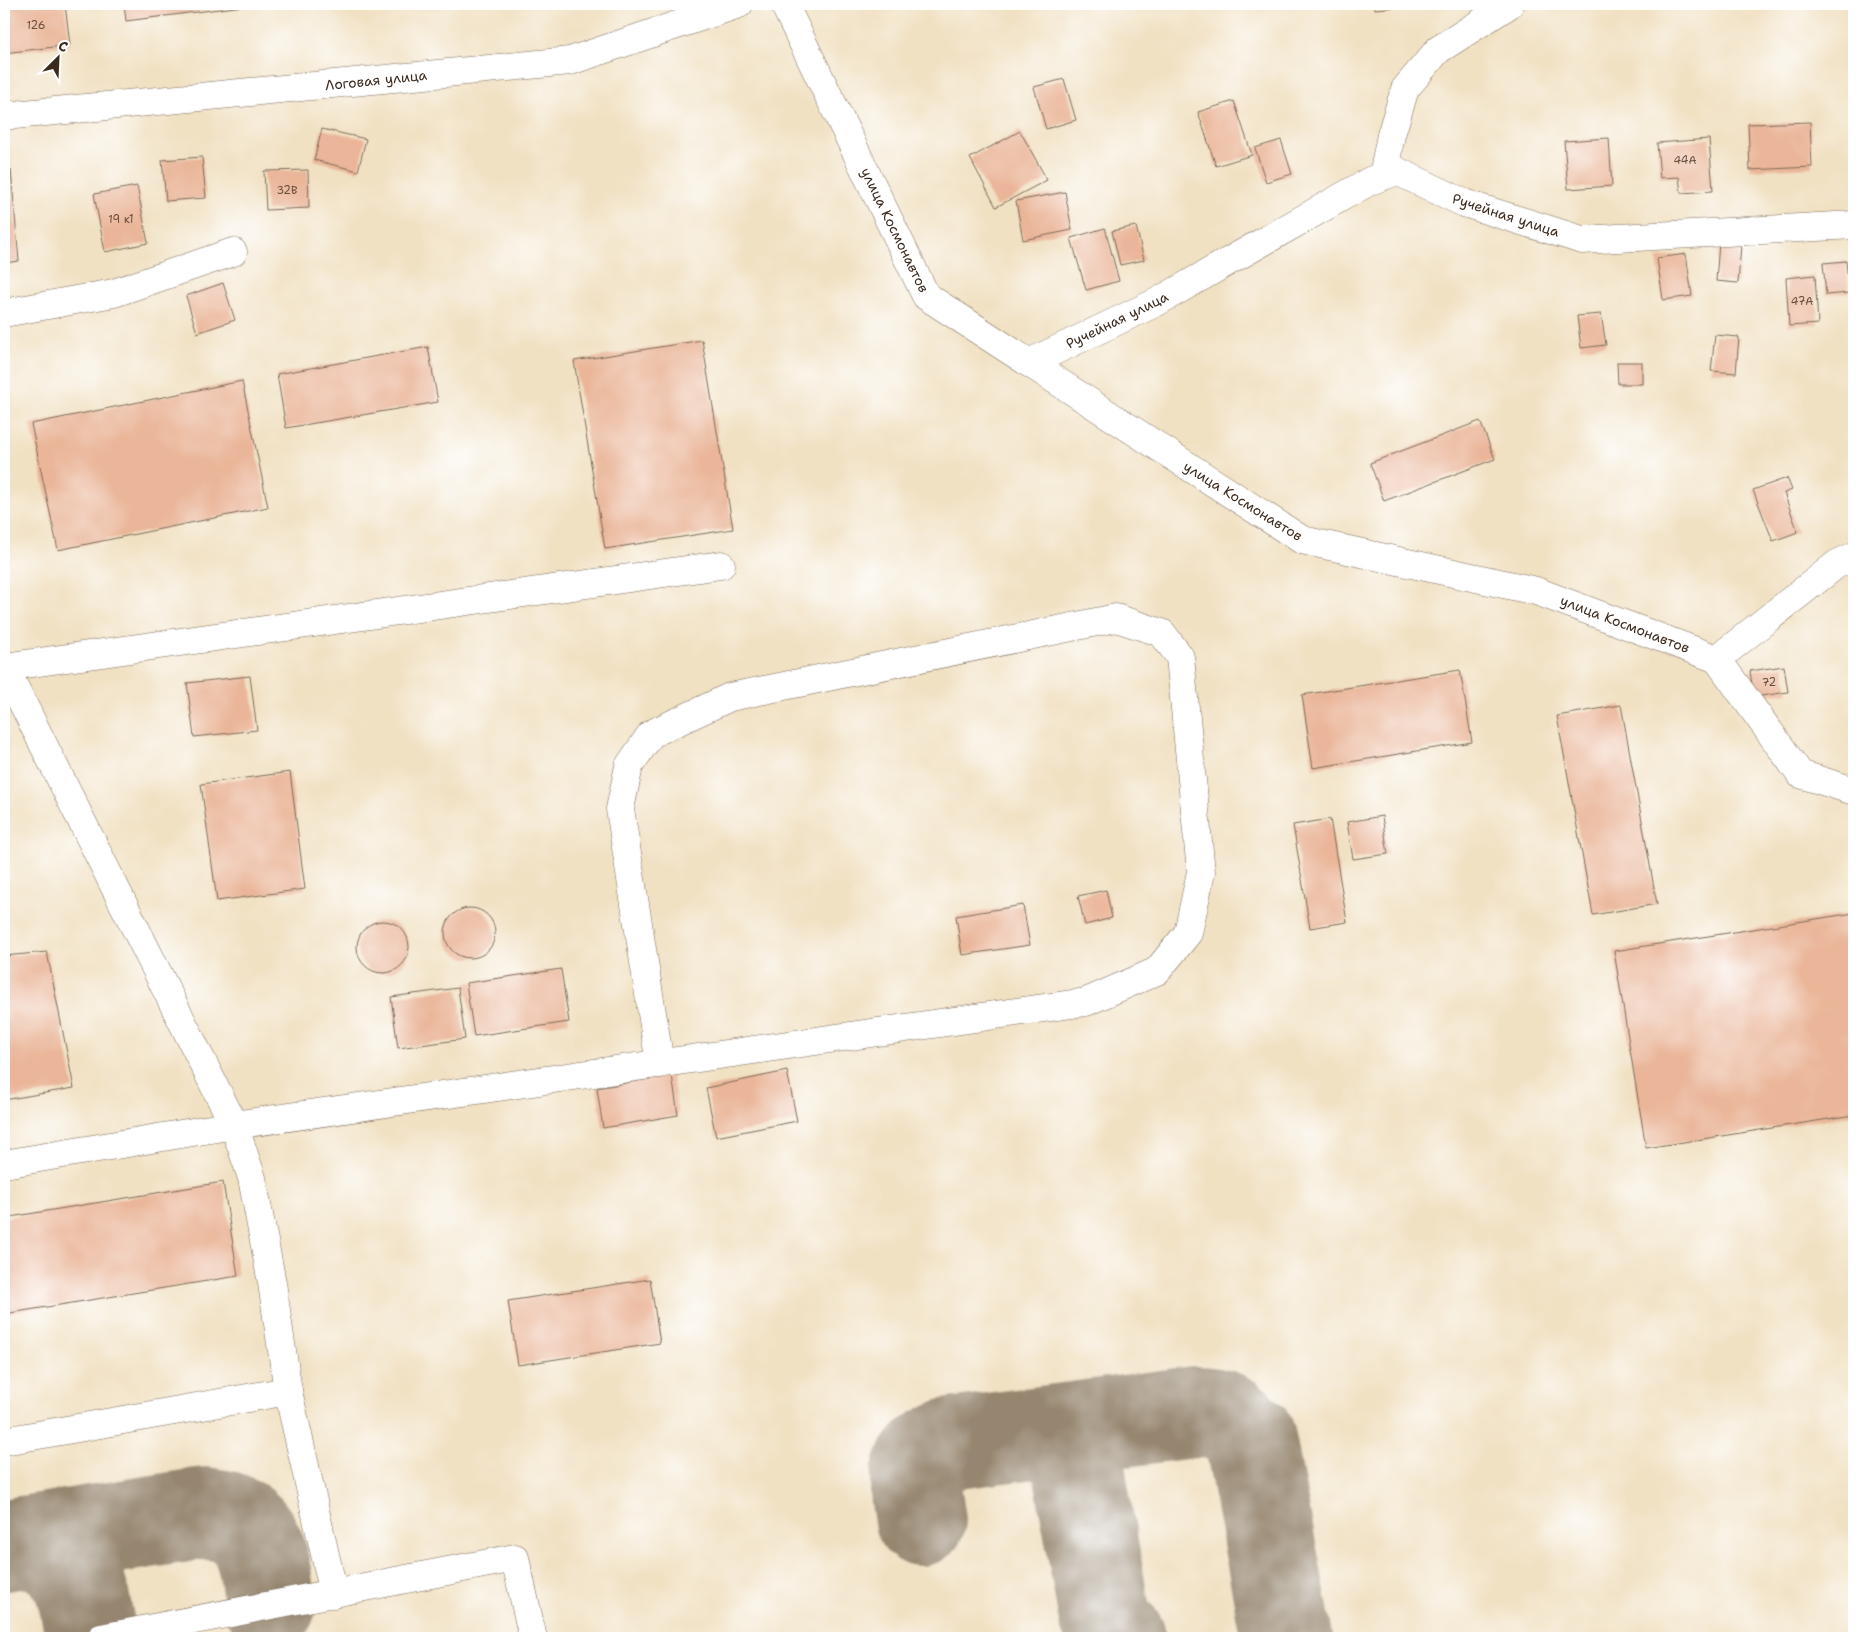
<svg xmlns="http://www.w3.org/2000/svg" width="1858" height="1642" font-family="'Shantell Sans',sans-serif">
	<style>
		.lines { fill: none; stroke-linecap: round; stroke-linejoin: round }
		.taxiway { stroke: #968670; stroke-width: 92 }
		.building { fill: #eab598 }
		.minor-casing { stroke: #7b6a58; stroke-width: 29 }
		.minor { stroke: #fff; stroke-width: 28 }
		.labels { text-anchor: middle; dominant-baseline: central; stroke-width: 4; stroke-linejoin: round; paint-order: stroke }
		.number-label { font-size: 11px; fill: #674d3c }
		.street-label { font-size: 14px; fill: #3b2a1e; stroke: #fff }
	</style>
	<rect width="100%" height="100%" fill="#fff"/>
	<filter id="ink" filterUnits="userSpaceOnUse"><feTurbulence type="fractalNoise" baseFrequency=".02" numOctaves="2"/><feDisplacementMap in="SourceGraphic" scale="10" xChannelSelector="R" yChannelSelector="G"/><feConvolveMatrix kernelMatrix="1 2 1 2 8 2 1 2 1" color-interpolation-filters="sRGB"/></filter>
	<filter id="wash" filterUnits="userSpaceOnUse"><feTurbulence type="fractalNoise" baseFrequency=".0096" numOctaves="4" result="noise"/><feDisplacementMap in="SourceGraphic" scale="20" xChannelSelector="R" yChannelSelector="G"/><feGaussianBlur stdDeviation="1.12" result="paint"/><feColorMatrix in="noise" values="0 0 0 0 0 0 0 0 0 0 0 0 0 0 0 0 0 1.4 0 .05"/><feComposite in="paint" operator="in"/></filter>
	<g filter="url(#wash)">
		<rect width="100%" height="100%" fill="#f1e1c3"/>
		<g class="lines">
			<g class="taxiway">
				<polyline points="1098,1426 1085,1438 1077,1458 1104,1613 1110,1630 1120,1638"/>
				<path d="M920,1520C914,1483 909,1460 950,1444L1193,1412C1221,1412 1232,1417 1250,1438L1287,1638"/>
				<path d="M33,1541C85,1564 80,1588 92,1638"/>
				<path d="M4,1545L205,1513C213,1515 224,1515 232,1519C265,1534 265,1575 270,1605"/>
			</g>
		</g>
		<g id="blocks">
			<g class="building">
				<polygon points="18,4 65,4 70,45 4,53 4,6"/>
				<polygon points="124,4 251,4 251,5 126,21"/>
				<polygon points="1374,4 1419,4 1419,5 1375,9"/>
				<polygon points="1064,79 1076,120 1046,129 1034,87"/>
				<polygon points="1234,101 1252,155 1216,166 1198,112"/>
				<polygon points="1810,122 1812,167 1750,170 1748,124"/>
				<polygon points="322,129 366,139 358,171 314,160"/>
				<polygon points="1020,131 1047,180 996,207 970,158"/>
				<polygon points="1609,138 1612,186 1568,189 1564,141"/>
				<polygon points="1709,139 1713,191 1681,193 1679,177 1660,178 1657,143"/>
				<polygon points="1281,140 1292,174 1266,182 1255,148"/>
				<polygon points="202,157 206,198 166,201 162,160"/>
				<polygon points="4,170 11,170 19,261 4,263"/>
				<polygon points="308,170 309,208 266,210 264,171"/>
				<polygon points="137,186 148,243 105,252 94,194"/>
				<polygon points="1065,192 1072,230 1023,240 1016,201"/>
				<polygon points="1136,226 1144,260 1120,265 1112,231"/>
				<polygon points="1105,228 1119,281 1086,290 1071,238"/>
				<polygon points="1719,243 1741,245 1738,283 1716,281"/>
				<polygon points="1686,254 1692,296 1663,300 1657,258"/>
				<polygon points="1846,261 1849,293 1826,295 1823,263"/>
				<polygon points="1815,275 1818,324 1789,326 1786,278"/>
				<polygon points="223,283 235,320 197,333 186,296"/>
				<polygon points="1601,314 1606,345 1581,348 1577,316"/>
				<polygon points="1715,335 1739,337 1736,373 1711,371"/>
				<polygon points="702,340 733,529 605,549 574,361"/>
				<polygon points="428,347 438,402 286,428 277,374"/>
				<polygon points="1617,362 1642,362 1642,384 1618,384"/>
				<polygon points="242,381 268,507 58,550 31,424"/>
				<polygon points="1480,421 1495,459 1384,501 1370,463"/>
				<polygon points="1787,478 1792,490 1784,493 1798,532 1773,541 1753,490"/>
				<polygon points="1784,666 1788,692 1754,697 1750,671"/>
				<polygon points="1460,670 1472,742 1313,768 1302,695"/>
				<polygon points="250,676 257,730 194,737 187,683"/>
				<polygon points="1621,705 1657,904 1593,915 1557,716"/>
				<polygon points="290,772 305,889 217,901 201,784"/>
				<polygon points="1382,816 1388,854 1353,859 1347,822"/>
				<polygon points="1330,819 1347,922 1310,928 1293,825"/>
				<polygon points="1106,890 1112,918 1085,925 1078,896"/>
				<polygon points="1023,905 1030,945 962,955 956,916"/>
				<circle cx="470" cy="933" r="25"/>
				<polygon points="1854,913 1854,1115 1646,1148 1614,951"/>
				<circle cx="383" cy="947" r="26"/>
				<polygon points="47,952 74,1088 4,1100 4,956"/>
				<polygon points="561,969 569,1022 474,1036 466,983"/>
				<polygon points="458,988 465,1039 398,1048 391,997"/>
				<polygon points="787,1071 797,1121 716,1137 706,1088"/>
				<polygon points="672,1075 678,1115 603,1128 597,1088"/>
				<polygon points="223,1182 238,1276 4,1314 4,1218"/>
				<polygon points="650,1279 660,1343 518,1365 508,1301"/>
			</g>
		</g>
	</g>
	<g filter="url(#ink)">
		<use href="#blocks" fill-opacity="0" stroke="#7b6a58" stroke-width="1"/>
		<g class="lines">
			<g class="minor-casing">
				<g id="minor">
					<polyline points="784,4 926,296 1302,540 1536,591 1717,659 1800,774 1854,791"/>
					<polyline points="4,116 570,61 739,4"/>
					<polyline points="1383,176 1391,135 1405,89 1438,50 1510,4"/>
					<polyline points="4,313 114,293 233,252"/>
					<polyline points="1029,363 1157,302 1370,181 1397,171 1464,203 1582,240 1854,225"/>
					<polyline points="1717,659 1837,564 1854,556"/>
					<polyline points="4,666 234,1125 252,1178 272,1283 288,1391 334,1594"/>
					<polyline points="4,667 721,565"/>
					<polyline points="4,1164 234,1125 1086,1002 1157,971 1188,933 1201,872 1180,657 1162,633 1116,618 730,697 651,734 629,766 620,809 660,1064"/>
					<polyline points="4,1441 288,1391"/>
					<polyline points="101,1638 515,1558 533,1638"/>
				</g>
			</g>
			<use href="#minor" class="minor"/>
		</g>
	</g>
	<g class="labels">
		<g class="number-label">
			<text x="36" y="25">126</text>
			<text x="1685" y="160">44А</text>
			<text x="287" y="190">32В</text>
			<text x="121" y="219">19 к1</text>
			<text x="1802" y="301">47А</text>
			<text x="1769" y="682">72</text>
		</g>
		<g class="street-label">
			<text transform="translate(376 80) rotate(-6)">Логовая улица</text>
			<text transform="translate(1506 215) rotate(18)">Ручейная улица</text>
			<text transform="translate(895 230) rotate(64)">улица Космонавтов</text>
			<text transform="translate(1117 320) rotate(-26)">Ручейная улица</text>
			<text transform="translate(1243 501) rotate(32)">улица Космонавтов</text>
			<text transform="translate(1625 624) rotate(21)">улица Космонавтов</text>
		</g>
	</g>
	<rect width="1858" height="1642" fill="none" stroke="#fff" stroke-width="20"/>
	<g transform="translate(58 58) rotate(24)" stroke="#ffffff" stroke-width="4" paint-order="stroke">
	<path d="M0-4L9 19L0 12L-9 19Z" fill="#3b2a1e"/>
	<text y="-8" font-size="14" font-weight="bold" text-anchor="middle" fill="#3b2a1e">С</text>
	</g>
</svg>
